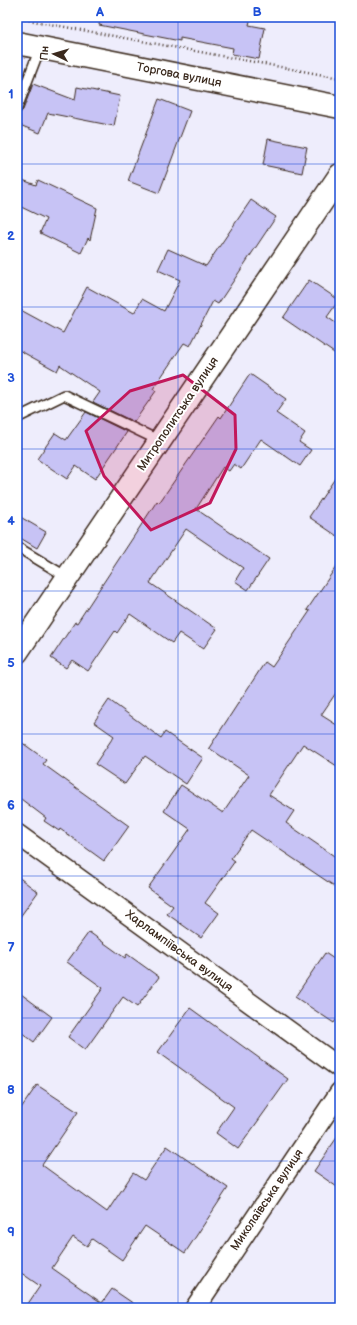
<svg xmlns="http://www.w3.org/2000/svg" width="357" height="1325" font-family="'Balsamiq Sans',sans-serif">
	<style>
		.building { fill: #c7c3f5; stroke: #3b2a1e }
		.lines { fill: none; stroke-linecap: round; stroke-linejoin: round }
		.lane-casing { stroke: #3b2a1e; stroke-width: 12 }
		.street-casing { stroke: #3b2a1e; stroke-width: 22 }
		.secondary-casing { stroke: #3b2a1e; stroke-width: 25 }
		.path { stroke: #3b2a1e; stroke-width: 2.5; stroke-dasharray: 1 3; stroke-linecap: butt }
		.lane { stroke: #fff; stroke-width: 9 }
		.street { stroke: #fff; stroke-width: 19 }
		.secondary { stroke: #fff; stroke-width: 22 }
		.marked { fill: #c2185b; fill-opacity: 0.2; stroke: #c2185b; stroke-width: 3; stroke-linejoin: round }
		.grid { fill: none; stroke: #1d4ed8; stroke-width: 1; stroke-opacity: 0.55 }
		.labels { text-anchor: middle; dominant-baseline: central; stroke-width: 4; stroke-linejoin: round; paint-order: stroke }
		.street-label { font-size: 12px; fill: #3b2a1e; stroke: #fff }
		.neatline { fill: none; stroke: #1d4ed8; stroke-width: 1.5 }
		.grid-label { font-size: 13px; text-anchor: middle; font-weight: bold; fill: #1d4ed8 }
	</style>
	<rect width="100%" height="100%" fill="#eeedfc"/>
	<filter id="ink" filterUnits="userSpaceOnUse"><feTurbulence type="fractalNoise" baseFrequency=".025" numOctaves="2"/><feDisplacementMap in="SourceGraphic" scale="8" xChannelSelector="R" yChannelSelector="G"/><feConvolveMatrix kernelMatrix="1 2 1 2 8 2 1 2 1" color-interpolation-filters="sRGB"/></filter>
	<g filter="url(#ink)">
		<g class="building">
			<polygon points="100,17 251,17 249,25 265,28 259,59 232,54 233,48 180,38 180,41 99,25"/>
			<polygon points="33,84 75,100 77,87 120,96 114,126 48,113 40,133 17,124 17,114 23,110"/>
			<polygon points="159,99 190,111 159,193 128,181"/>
			<polygon points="268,139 307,147 302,173 263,165"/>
			<polygon points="17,178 36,185 38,180 97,208 90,240 88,238 81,253 40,233 46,219 17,205"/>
			<polygon points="251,200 276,217 218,304 213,301 190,346 184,343 153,389 156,391 134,422 93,402 100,392 60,365 57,371 17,349 17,308 63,333 87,287 134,313 142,299 164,311 180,280 158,270 168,249 206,266"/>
			<polygon points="309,280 339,300 327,317 340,326 340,357 283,318"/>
			<polygon points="250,374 286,399 276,413 305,433 299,442 311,450 300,466 261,439 241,469 234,464 229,471 223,467 196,509 269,559 248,590 235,581 243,568 186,529 150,583 217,629 203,649 179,633 172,643 130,614 117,633 115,631 88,671 72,660 66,668 51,658 75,622 77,623 157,501 159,503 219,416 221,418"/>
			<polygon points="86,412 127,432 95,479 76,466 67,479 37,459 55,433 66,440"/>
			<polygon points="340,471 340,538 309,517"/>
			<polygon points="17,515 46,532 37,548 17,536"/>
			<polygon points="340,561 340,687 321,715 340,727 340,768 303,744 269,795 294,811 286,823 340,860 340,890 251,830 231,858 235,861 205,903 219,913 201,938 167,914 173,906 148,888 190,829 164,811 181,785 223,813 249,775 209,748 265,662 272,667 310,611 307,610"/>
			<polygon points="109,700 161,738 165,732 203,758 186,784 145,756 125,784 95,764 114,736 94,722"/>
			<polygon points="17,739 46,760 43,764 129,826 104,861 60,829 59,831 44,821 46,818 17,796"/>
			<polygon points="17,876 38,892 17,921"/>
			<polygon points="89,932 125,958 127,954 159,977 137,1007 123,997 85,1050 68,1037 103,988 67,962"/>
			<polygon points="325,953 340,963 340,1014 334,1023 295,997"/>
			<polygon points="17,991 52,1017 34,1042 17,1029"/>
			<polygon points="190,1008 288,1079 238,1149 216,1133 234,1107 158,1052"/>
			<polygon points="37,1085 78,1112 42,1165 107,1212 133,1173 144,1180 167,1146 228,1188 185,1253 145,1226 122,1260 92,1239 87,1246 73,1237 52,1268 102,1303 112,1289 140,1308 25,1308 40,1286 17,1270 17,1114"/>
			<polygon points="340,1133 340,1189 314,1171"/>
		</g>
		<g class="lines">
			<g class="lane-casing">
				<g id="lane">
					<polyline points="17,108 40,48"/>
					<polyline points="17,414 21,416 64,395 160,441"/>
					<polyline points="17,547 67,577"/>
				</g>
			</g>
			<g class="street-casing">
				<g id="street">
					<polyline points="17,834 340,1068"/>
					<polyline points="195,1308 340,1092"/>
				</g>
			</g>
			<g class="secondary-casing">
				<g id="secondary">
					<polyline points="17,43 340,107"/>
					<polyline points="17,652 340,175"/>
				</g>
			</g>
			<polyline class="path" points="17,18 340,78"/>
			<use href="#lane" class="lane"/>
			<use href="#street" class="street"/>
			<use href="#secondary" class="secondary"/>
		</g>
	</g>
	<path class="marked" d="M183,375L235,415L236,449L210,503L151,530L104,476L86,431L130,391Z"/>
	<path class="grid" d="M178,17V1308M17,164H340M17,307H340M17,449H340M17,591H340M17,734H340M17,876H340M17,1018H340M17,1161H340"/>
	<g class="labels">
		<g class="street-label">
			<text transform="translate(179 75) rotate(11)">Торгова вулиця</text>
			<text transform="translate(178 414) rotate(-56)">Митрополитська вулиця</text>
			<text transform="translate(179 951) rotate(36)">Харлампіївська вулиця</text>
			<text transform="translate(267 1200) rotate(-56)">Миколаївська вулиця</text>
		</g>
	</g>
	<rect width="357" height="1325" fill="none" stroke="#fff" stroke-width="44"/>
	<g transform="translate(54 54) rotate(275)" stroke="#ffffff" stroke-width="3" paint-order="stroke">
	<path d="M0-3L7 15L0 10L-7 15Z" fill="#3b2a1e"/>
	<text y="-6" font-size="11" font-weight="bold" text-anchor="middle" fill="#3b2a1e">Пн</text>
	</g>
	<rect x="22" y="22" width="313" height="1281" class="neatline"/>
	<g class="grid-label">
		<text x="100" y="16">A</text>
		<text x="257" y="16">B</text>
		<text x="11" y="98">1</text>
		<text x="11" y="240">2</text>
		<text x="11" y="382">3</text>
		<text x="11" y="525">4</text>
		<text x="11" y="667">5</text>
		<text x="11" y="809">6</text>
		<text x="11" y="952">7</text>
		<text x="11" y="1094">8</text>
		<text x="11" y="1236">9</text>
	</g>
</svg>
